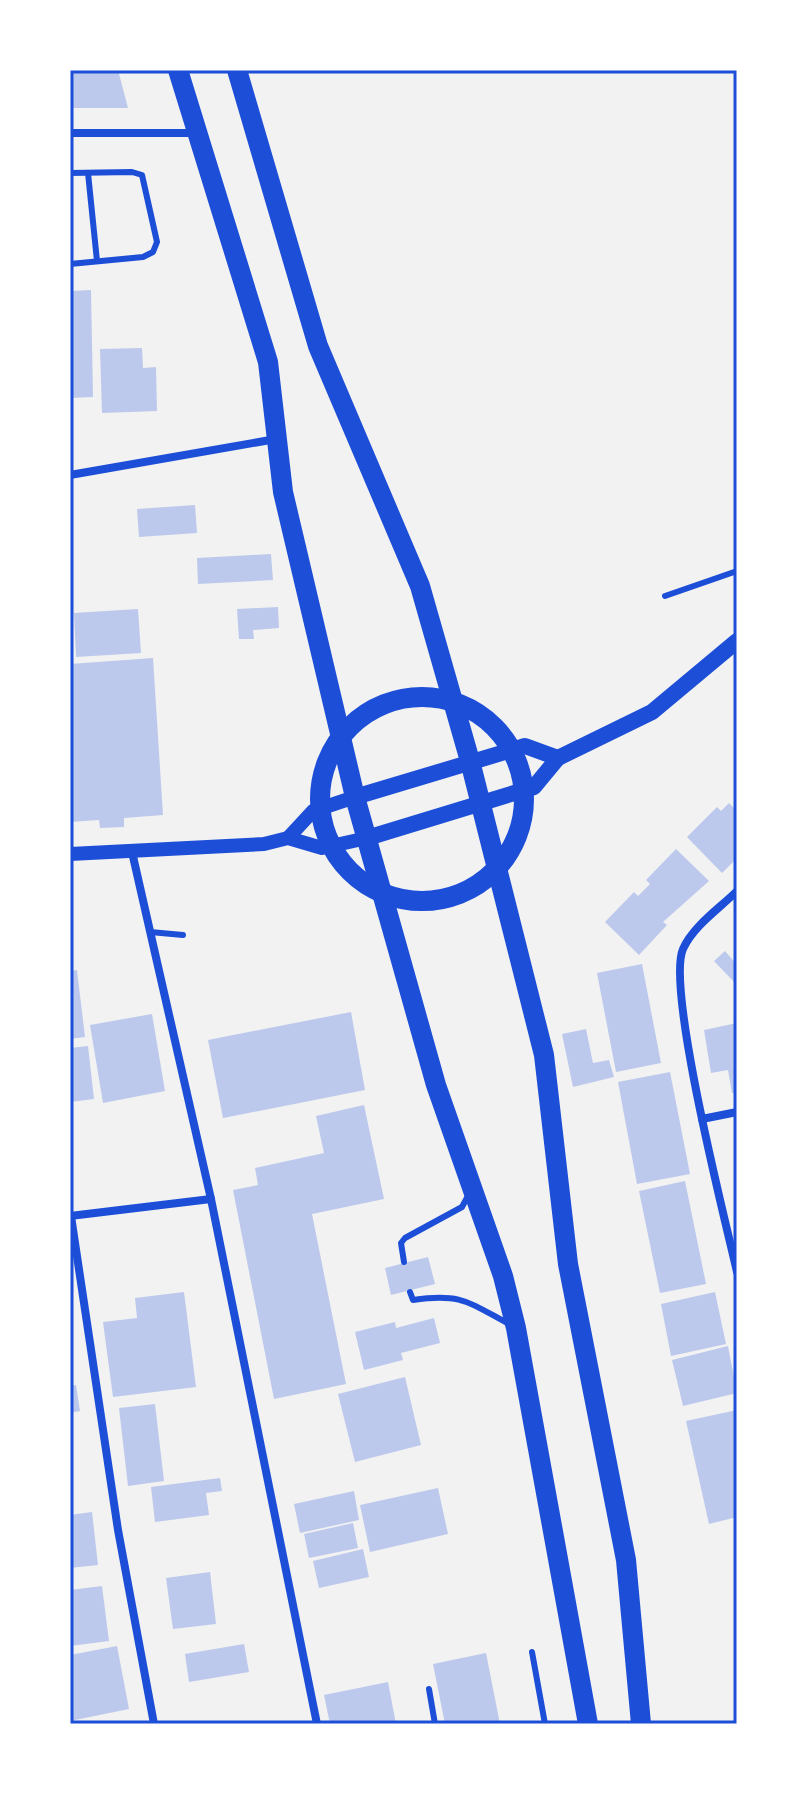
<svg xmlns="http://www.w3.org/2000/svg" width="807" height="1794" font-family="Quicksand,sans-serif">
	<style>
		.building { fill: #bdc9ec }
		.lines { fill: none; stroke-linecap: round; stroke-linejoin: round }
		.service { stroke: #1d4ed8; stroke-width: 6 }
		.minor { stroke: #1d4ed8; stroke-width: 8 }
		.tertiary { stroke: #1d4ed8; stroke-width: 14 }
		.secondary { stroke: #1d4ed8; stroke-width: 16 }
		.primary { stroke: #1d4ed8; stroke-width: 20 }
		.neatline { fill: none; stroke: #1d4ed8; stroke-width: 3 }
	</style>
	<rect width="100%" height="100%" fill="#f2f2f2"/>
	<g class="building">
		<polygon points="70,70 118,70 128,108 70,108"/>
		<polygon points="91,290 93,397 70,398 70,291"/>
		<polygon points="142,348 143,368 156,367 157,411 102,413 100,349"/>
		<polygon points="195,505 197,533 139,537 137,509"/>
		<polygon points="271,554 273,580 198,584 197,558"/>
		<polygon points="278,607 279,628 253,630 254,639 239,639 237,609"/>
		<polygon points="138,609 141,653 76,657 74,613"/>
		<polygon points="153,658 163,815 124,818 124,827 100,828 99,820 70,822 70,664"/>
		<polygon points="729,803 737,811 737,858 722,873 687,837 717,807 721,811"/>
		<polygon points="676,849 709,881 663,922 667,925 639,955 605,922 634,892 638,896 650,884 646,880"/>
		<polygon points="725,951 737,965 737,985 714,961"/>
		<polygon points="642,964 661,1063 616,1072 597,973"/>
		<polygon points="77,970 85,1037 70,1039 70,971"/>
		<polygon points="351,1012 365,1090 223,1118 208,1040"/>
		<polygon points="152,1014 165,1091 103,1103 90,1025"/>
		<polygon points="737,1023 737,1093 732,1093 728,1070 711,1073 704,1030"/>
		<polygon points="586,1029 593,1063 609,1060 614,1077 573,1087 562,1034"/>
		<polygon points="88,1046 94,1099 70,1102 70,1048"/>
		<polygon points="670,1072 690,1174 637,1184 618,1082"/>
		<polygon points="364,1105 384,1199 312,1214 346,1384 274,1399 233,1190 258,1185 255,1168 324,1153 316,1116"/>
		<polygon points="685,1181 706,1284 660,1293 639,1191"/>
		<polygon points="428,1257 435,1284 391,1295 385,1268"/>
		<polygon points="184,1292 196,1387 113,1397 103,1322 137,1318 135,1298"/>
		<polygon points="715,1292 726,1344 671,1356 661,1304"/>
		<polygon points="434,1318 440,1343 401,1353 403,1360 364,1370 355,1332 395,1322 396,1328"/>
		<polygon points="728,1346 737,1393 683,1406 672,1360"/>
		<polygon points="405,1377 421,1445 355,1462 338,1394"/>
		<polygon points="76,1385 80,1411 70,1413 70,1386"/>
		<polygon points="155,1404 164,1481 128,1486 119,1408"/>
		<polygon points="737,1410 737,1517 709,1524 686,1421"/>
		<polygon points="220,1478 222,1491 206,1493 209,1515 155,1522 151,1487"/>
		<polygon points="438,1488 448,1534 370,1552 360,1505"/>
		<polygon points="354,1491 359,1520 300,1533 294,1504"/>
		<polygon points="92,1512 98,1565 70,1568 70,1515"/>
		<polygon points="353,1523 358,1548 309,1558 304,1534"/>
		<polygon points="363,1549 369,1577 319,1588 313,1561"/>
		<polygon points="210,1572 216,1624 173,1629 166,1578"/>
		<polygon points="102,1586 109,1641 70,1646 70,1590"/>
		<polygon points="244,1644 249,1672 189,1682 185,1654"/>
		<polygon points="117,1646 129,1709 70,1721 70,1655"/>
		<polygon points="486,1653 500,1724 445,1724 433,1664"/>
		<polygon points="388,1682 396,1724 330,1724 324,1695"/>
	</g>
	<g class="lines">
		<g class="service">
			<polyline points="70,173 132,172 142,175 157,242 153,252 143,257 70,264"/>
			<polyline points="88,173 97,261"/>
			<polyline points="665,596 737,571"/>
			<polyline points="150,932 183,935"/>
			<polyline points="404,1262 401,1243 405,1238 462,1207 469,1194"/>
			<path d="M410,1292L413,1300C461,1293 468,1302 509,1324"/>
			<polyline points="532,1652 545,1724"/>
			<polyline points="429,1689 435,1724"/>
		</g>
		<g class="minor">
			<polyline points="70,133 197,133"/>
			<polyline points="70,475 276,439"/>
			<polyline points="132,852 211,1199 317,1724"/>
			<path d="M737,891C720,908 693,926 683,949C666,988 725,1219 737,1272"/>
			<polyline points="702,1119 737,1112"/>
			<polyline points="70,1216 211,1199"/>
			<polyline points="71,1216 118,1530 154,1724"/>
		</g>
		<g class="tertiary">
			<polyline points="288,838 313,811 355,797"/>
			<polyline points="70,854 264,844 288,838 322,848 367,838"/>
		</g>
		<g class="secondary">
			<polyline points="355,797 525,746 558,758"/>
			<polyline points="367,838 534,787 558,758 652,712 737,641"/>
		</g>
		<g class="primary">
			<polyline points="178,70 268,362 283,492 355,797 436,1085 503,1276 516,1328 588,1724"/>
			<polyline points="237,70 318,346 420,586 470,761 544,1055 568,1264 626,1560 641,1724"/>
			<circle cx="422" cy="799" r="102"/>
		</g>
	</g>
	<rect width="807" height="1794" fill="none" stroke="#ffffff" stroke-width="144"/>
	<rect x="72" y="72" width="663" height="1650" class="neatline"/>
</svg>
